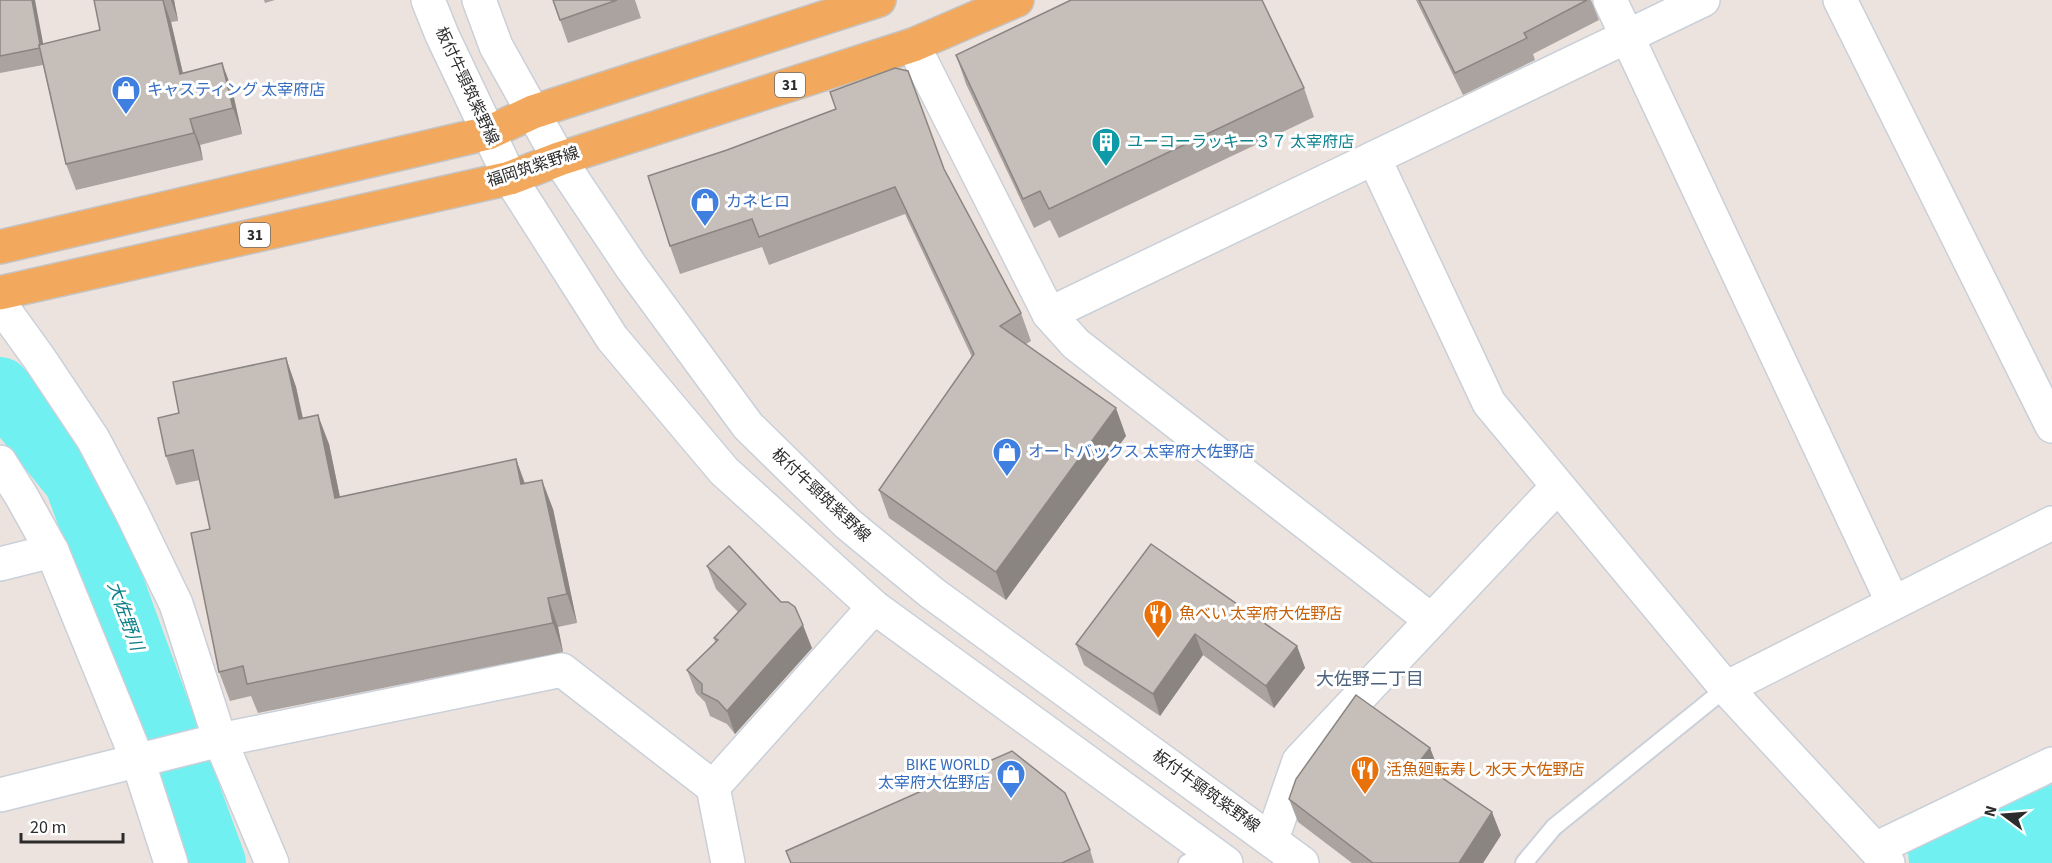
<svg xmlns="http://www.w3.org/2000/svg" width="2052" height="863" font-family="'Source Sans 3','Noto Sans JP',sans-serif">
	<style>
		.water { fill: #70f0f0 }
		.lines { fill: none; stroke-linecap: round; stroke-linejoin: round }
		.river { stroke: #70f0f0; stroke-width: 62 }
		.lane-casing { stroke: #c9d0d9; stroke-width: 20 }
		.street-casing { stroke: #c9d0d9; stroke-width: 36 }
		.secondary-casing { stroke: #c9d0d9; stroke-width: 36 }
		.primary-casing { stroke: #c4c4c4; stroke-width: 36 }
		.lane { stroke: #fff; stroke-width: 16 }
		.street { stroke: #fff; stroke-width: 33 }
		.secondary { stroke: #fff; stroke-width: 33 }
		.primary { stroke: #f3a95d; stroke-width: 33 }
		.wall { fill: #aaa39f }
		.shaded-wall { fill: #8b8582 }
		.building { fill: #c6beb9; stroke: #8b8582; stroke-width: 1.5 }
		.labels { text-anchor: middle; dominant-baseline: central; stroke-width: 6; stroke-linejoin: round; paint-order: stroke }
		.shield { fill: #fff; stroke: #6b6b6b; stroke-width: 1.5 }
		.shield-label { font-size: 15px; font-weight: bold; fill: #2c2c2c }
		.street-label { font-size: 16px; fill: #2c2c2c; stroke: #fff }
		.shop-label { font-size: 16px; fill: #366cbe; stroke: #fff; text-anchor: start }
		.culture-label { font-size: 16px; fill: #0d838f; stroke: #fff; text-anchor: start }
		.food-label { font-size: 16px; fill: #c56008; stroke: #fff; text-anchor: start }
		.water-label { font-size: 18px; font-style: italic; fill: #0d808a; stroke: #fff }
		.neighbourhood-label { font-size: 18px; fill: #4b617d; stroke: #fff }
	</style>
	<rect width="100%" height="100%" fill="#ede3de"/>
	<polygon class="water" points="2052,784 2052,863 1909,863 1908,852"/>
	<g class="lines">
		<polyline class="river" points="0,388 75,481 215,863"/>
		<g class="lane-casing">
			<g id="lane">
				<polyline points="1187,863 1211,852"/>
				<polyline points="1524,863 1554,827 1726,688"/>
			</g>
		</g>
		<g class="street-casing">
			<g id="street">
				<polyline points="1610,0 1893,603"/>
				<polyline points="1840,0 2052,426"/>
				<polyline points="913,45 1049,314 1076,344 1431,620"/>
				<polyline points="1374,158 1489,403 1726,688 1888,863"/>
				<polyline points="0,304 39,358 93,439 132,513 176,604 220,740 272,863"/>
				<polyline points="1049,314 1703,0"/>
				<polyline points="0,462 22,497 52,551 138,761 171,863"/>
				<polyline points="0,564 52,551"/>
				<polyline points="1726,688 2052,523"/>
				<polyline points="713,787 874,607"/>
				<polyline points="0,795 220,740 562,670 713,787 728,863"/>
				<polyline points="1272,839 1299,761 1557,487"/>
				<polyline points="1875,849 2052,764"/>
			</g>
		</g>
		<g class="secondary-casing">
			<g id="secondary">
				<polyline points="428,0 442,35 510,178 612,338 724,471 874,607 1226,863"/>
				<polyline points="479,0 496,46 559,159 632,268 748,426 848,524 932,593 1302,863"/>
			</g>
		</g>
		<g class="primary-casing">
			<g id="primary">
				<polyline points="0,247 488,133 533,112 879,0"/>
				<polyline points="0,293 510,178 559,159 913,45 1017,0"/>
			</g>
		</g>
		<use href="#lane" class="lane"/>
		<use href="#street" class="street"/>
		<use href="#secondary" class="secondary"/>
		<use href="#primary" class="primary"/>
	</g>
	<g class="wall">
		<polygon points="0,0 43,44 100,30 94,0 174,0 178,21 171,22 183,73 232,89 242,134 200,145 203,160 76,190 66,164 43,65 0,73"/>
		<polygon points="264,0 275,0 265,3"/>
		<polygon points="553,0 635,0 641,18 568,43"/>
		<polygon points="1416,0 1591,0 1599,20 1533,54 1535,60 1463,95"/>
		<polygon points="956,55 1304,88 1314,117 1059,238 1050,220 1034,228 966,84"/>
		<polygon points="944,169 1021,313 1031,341 1026,344 1126,436 1006,600 889,518 879,490 972,357 905,214 769,265 762,247 680,274 670,246 648,176"/>
		<polygon points="286,358 296,387 303,418 329,444 340,497 516,459 525,483 553,509 577,623 558,627 563,652 258,713 251,696 230,701 219,672 210,529 200,480 176,485 166,456 179,413"/>
		<polygon points="1151,544 1297,646 1305,668 1274,708 1203,655 1160,716 1084,665 1076,644"/>
		<polygon points="707,566 812,648 735,734 727,724 710,716 705,702 696,693 687,670 715,642 714,638 738,612 716,589"/>
		<polygon points="1430,748 1439,771 1436,774 1501,835 1483,863 1352,863 1298,822 1289,799"/>
		<polygon points="1090,850 1094,863 790,863"/>
	</g>
	<g class="shaded-wall">
		<polygon points="32,0 35,0 47,64 41,48"/>
		<polygon points="163,0 171,22 189,100 180,74"/>
		<polygon points="171,0 174,0 178,21"/>
		<polygon points="222,63 232,89 242,134 233,108"/>
		<polygon points="190,119 200,145 203,160 194,133"/>
		<polygon points="286,358 296,387 309,448 299,419"/>
		<polygon points="1116,408 1126,436 1006,600 996,572"/>
		<polygon points="318,415 329,444 346,527 335,498"/>
		<polygon points="516,459 526,488 521,484"/>
		<polygon points="542,480 553,509 577,623 567,594"/>
		<polygon points="548,598 558,627 563,652 553,623"/>
		<polygon points="803,625 812,648 735,734 727,711"/>
		<polygon points="1195,634 1203,655 1160,716 1153,694"/>
		<polygon points="1297,646 1305,668 1274,708 1266,686"/>
		<polygon points="1430,748 1439,771 1428,785 1419,762"/>
		<polygon points="1492,812 1501,835 1483,863 1459,863"/>
	</g>
	<g class="building">
		<polygon points="0,0 32,0 40,44 39,45 40,48 0,56"/>
		<polygon points="94,0 163,0 180,74 222,63 233,108 190,119 194,133 66,164 39,45 100,30"/>
		<polygon points="553,0 617,0 560,20"/>
		<polygon points="1071,0 1262,0 1304,88 1049,209 1040,191 1023,199 956,55"/>
		<polygon points="1419,0 1587,0 1524,33 1527,38 1455,73"/>
		<polygon points="895,68 908,71 944,169 1021,313 1000,326 1116,408 996,572 879,490 974,354 895,187 759,237 752,219 670,246 648,176 727,150 836,109 830,92"/>
		<polygon points="286,358 299,419 318,415 335,498 516,459 521,484 542,480 567,594 548,598 553,623 247,684 243,666 219,672 191,533 210,529 193,450 166,456 158,418 179,413 173,382"/>
		<polygon points="1151,544 1297,646 1266,686 1195,634 1153,694 1076,644"/>
		<polygon points="729,546 781,602 788,602 795,607 803,625 727,711 718,701 702,693 702,684 687,670 718,640 714,638 746,604 707,566"/>
		<polygon points="1356,695 1430,748 1419,762 1492,812 1459,863 1373,863 1289,799 1296,779"/>
		<polygon points="1012,751 1065,793 1090,850 1062,863 791,863 786,851"/>
	</g>
	<defs>
		<g id="shop-pin" transform="scale(1.5)"><path d="M0 17L-7.5 6A9.5 9.5 0 1 1 7.5 6Z" fill="#3f7fe0" stroke="#fff"/><path d="M-5-2.5h2.3a2.7 3.5 0 0 1 5.4 0H5L5.5 6h-11ZM-1.5-2.5h3a1.5 2.3 0 0 0-3 0Z" fill="#fff"/></g>
		<g id="building-pin" transform="scale(1.5)"><path d="M0 17L-7.5 6A9.5 9.5 0 1 1 7.5 6Z" fill="#0f9aa8" stroke="#fff"/><path d="M-4-6H4V6H1V3H-1V6H-4ZM-2.5-4.3h1.7v1.8h-1.7ZM.8-4.3h1.7v1.8H.8ZM-2.5-1h1.7V.8h-1.7ZM.8-1h1.7V.8H.8Z" fill="#fff"/></g>
		<g id="restaurant-pin" transform="scale(1.5)"><path d="M0 17L-7.5 6A9.5 9.5 0 1 1 7.5 6Z" fill="#e8710a" stroke="#fff"/><path d="M-5-6h1v4h1v-4h1v4h1v-4h1v5L-1.5 .5V6h-2V.5L-5-1ZM5-6V6H3V1.5H1.5Q1.5-4 5-6Z" fill="#fff"/></g>
	</defs>
	<g fill-rule="evenodd">
		<use href="#shop-pin" x="126" y="90"/>
		<use href="#building-pin" x="1106" y="142"/>
		<use href="#shop-pin" x="705" y="202"/>
		<use href="#shop-pin" x="1007" y="452"/>
		<use href="#restaurant-pin" x="1158" y="614"/>
		<use href="#restaurant-pin" x="1365" y="770"/>
		<use href="#shop-pin" x="1011" y="774"/>
	</g>
	<g class="labels">
		<g class="shield">
			<rect x="775" y="73" width="30" height="24" rx="4.5"/>
			<rect x="240" y="223" width="30" height="24" rx="4.5"/>
		</g>
		<g class="shield-label">
			<text x="790" y="85">31</text>
			<text x="255" y="235">31</text>
		</g>
		<g class="street-label">
			<text transform="translate(467 86) rotate(65)">板付牛頸筑紫野線</text>
			<text transform="translate(533 167) rotate(-18)">福岡筑紫野線</text>
			<text transform="translate(821 495) rotate(43)">板付牛頸筑紫野線</text>
			<text transform="translate(1206 791) rotate(36)">板付牛頸筑紫野線</text>
		</g>
		<g class="shop-label">
			<text x="147" y="90">キャスティング 太宰府店</text>
			<text x="726" y="202">カネヒロ</text>
			<text x="1028" y="452">オートバックス 太宰府大佐野店</text>
			<text x="990" y="765" text-anchor="end">BIKE WORLD<tspan x="990" dy="18">太宰府大佐野店</tspan></text>
		</g>
		<g class="culture-label">
			<text x="1127" y="142">ユーコーラッキー３７ 太宰府店</text>
		</g>
		<g class="food-label">
			<text x="1179" y="614">魚べい 太宰府大佐野店</text>
			<text x="1386" y="770">活魚廻転寿し 水天 大佐野店</text>
		</g>
		<g class="water-label">
			<text transform="translate(125 616) rotate(70)">大佐野川</text>
		</g>
		<g class="neighbourhood-label">
			<text x="1370" y="679">大佐野二丁目</text>
		</g>
	</g>
	<g transform="translate(2004 815) rotate(286)" stroke="#ffffff" stroke-width="4.5" paint-order="stroke">
	<path d="M0-4.5L10 22L0 15L-10 22Z" fill="#2c2c2c"/>
	<text y="-9" font-size="16" font-weight="bold" text-anchor="middle" fill="#2c2c2c">N</text>
	</g>
	<path d="M21 833v9h102v-9" fill="none" stroke="#2c2c2c" stroke-width="3"/>
	<text x="30" y="833" font-size="18" fill="#2c2c2c" stroke="#ffffff" stroke-width="4.5" paint-order="stroke">20 m</text>
</svg>
